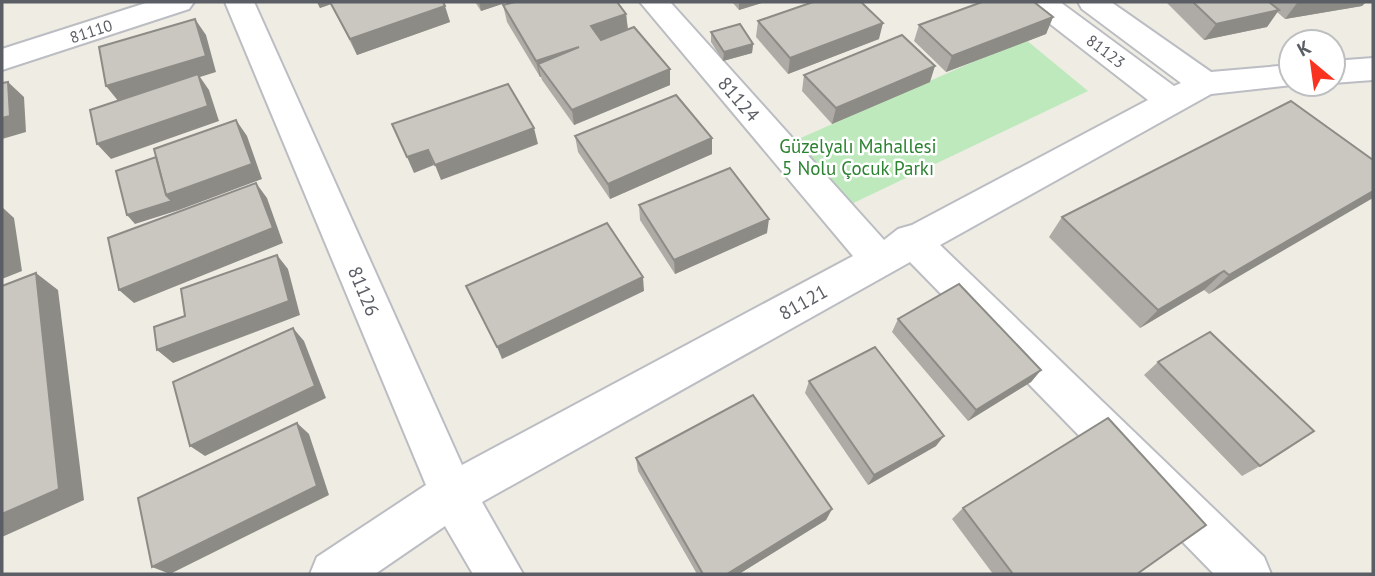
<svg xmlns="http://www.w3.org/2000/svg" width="1375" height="576" font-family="'PT Sans',sans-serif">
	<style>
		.green { fill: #bde9bd }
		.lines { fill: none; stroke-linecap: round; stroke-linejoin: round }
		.minor-casing { stroke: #bbbdc3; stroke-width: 4 }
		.minor { fill: #fff; fill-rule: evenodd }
		.wall { fill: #aeaaa5 }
		.shaded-wall { fill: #8d8b86 }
		.building { fill: #cac6c0; stroke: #8d8b86; stroke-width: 2 }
		.labels { text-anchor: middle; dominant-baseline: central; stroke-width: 5; stroke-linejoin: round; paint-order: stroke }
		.far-street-label { font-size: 16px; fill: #5b5f65; stroke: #fff }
		.street-label { font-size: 19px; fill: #5b5f65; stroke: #fff }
		.park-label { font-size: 19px; fill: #2c8331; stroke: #fff }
	</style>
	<rect width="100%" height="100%" fill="#efede3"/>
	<polygon class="green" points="1025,39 1088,91 843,208 787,144"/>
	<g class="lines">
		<g class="minor-casing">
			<g id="minor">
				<polygon points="149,2 194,2 189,9 2,70 2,49"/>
				<polygon points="225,2 254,2 462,465 853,256 640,2 670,2 884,240 898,229 912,225 1148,100 1031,9 1027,2 1060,2 1174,86 1181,83 1082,9 1078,2 1111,2 1211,72 1291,65 1291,84 1301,84 1211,94 940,245 1264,557 1271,574 1214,574 910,262 482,502 523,574 473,574 445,526 375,574 310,574 317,557 426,485"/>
				<polygon points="1373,58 1373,80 1333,83 1333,61"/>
			</g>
		</g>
		<use href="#minor" class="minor"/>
	</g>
	<g class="wall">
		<polygon points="317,2 443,2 450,22 357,55 331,4 320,8"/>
		<polygon points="475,2 508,2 481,11"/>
		<polygon points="732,2 765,2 739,10"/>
		<polygon points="1166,2 1366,2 1362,6 1285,19 1277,12 1267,27 1204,40"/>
		<polygon points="503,5 626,14 628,30 670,85 574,125 542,80 541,77 540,77 507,22"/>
		<polygon points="1053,17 1046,34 946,72 914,41 919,25"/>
		<polygon points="758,21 879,39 788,74 756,37"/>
		<polygon points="711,32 753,44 752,53 723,61 711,42"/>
		<polygon points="804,75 930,82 832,124 802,91"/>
		<polygon points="575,136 712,138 712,154 610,199 578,152"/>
		<polygon points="1373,160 1209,294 1204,290 1140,328 1049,237 1062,217"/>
		<polygon points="639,205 767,233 675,274 640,220"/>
		<polygon points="898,319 1041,370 1031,382 968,421 892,332"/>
		<polygon points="1158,362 1260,466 1242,476 1144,375"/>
		<polygon points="809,381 936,446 868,485 805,393"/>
		<polygon points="636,458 832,509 826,520 739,574 697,574 638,471"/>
		<polygon points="963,508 1137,574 993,574 952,519"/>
	</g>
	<g class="shaded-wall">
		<polygon points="317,2 337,2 320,8"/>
		<polygon points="479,2 508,2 481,11"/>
		<polygon points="739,2 765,2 739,10"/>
		<polygon points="1306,2 1366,2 1362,6 1285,19 1297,3"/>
		<polygon points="445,6 450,22 357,55 350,39"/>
		<polygon points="1279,10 1267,27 1204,40 1216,24"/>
		<polygon points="626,14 628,31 593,42 591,26"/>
		<polygon points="1053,17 1046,34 946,72 952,56"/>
		<polygon points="195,19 206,35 216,72 200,77 209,90 219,121 111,159 97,144 119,102 106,86"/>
		<polygon points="883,23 879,39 788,74 790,58"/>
		<polygon points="753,44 752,53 723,61 724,52"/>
		<polygon points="579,47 538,64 541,77 540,77 536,61"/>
		<polygon points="935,66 930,82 832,124 836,108"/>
		<polygon points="670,69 670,85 574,125 572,110"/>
		<polygon points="8,82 24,97 26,132 2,139 2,118"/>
		<polygon points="236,120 247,136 262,179 179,210 135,224 127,215 166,195"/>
		<polygon points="534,128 538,144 441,180 435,165"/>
		<polygon points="712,138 712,154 610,199 608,184"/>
		<polygon points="428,150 434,165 414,173 407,157"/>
		<polygon points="256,183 267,198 283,243 134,303 119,290"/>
		<polygon points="1373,191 1373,198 1209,294 1229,275"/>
		<polygon points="2,207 14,218 22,271 2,279"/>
		<polygon points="769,219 767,233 675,274 674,260"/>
		<polygon points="277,255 288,269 300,315 173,363 157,350"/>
		<polygon points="1224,271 1204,290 1140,328 1158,310"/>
		<polygon points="36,273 58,290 84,500 2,537 2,514"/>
		<polygon points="643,277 644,291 502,359 497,347"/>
		<polygon points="293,328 304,341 326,398 205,456 190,446"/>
		<polygon points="1041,370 1031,382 968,421 976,410"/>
		<polygon points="297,423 309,434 329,495 170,574 152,567"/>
		<polygon points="944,436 936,446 868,485 874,475"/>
		<polygon points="832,509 826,520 739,574 727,574"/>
	</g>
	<g class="building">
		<polygon points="330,2 443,2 445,6 350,39"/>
		<polygon points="515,2 617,2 626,14 591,26 601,40 634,27 670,69 572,110 538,64 579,47 536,61 503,5"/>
		<polygon points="813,2 861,2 883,23 790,58 758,21"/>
		<polygon points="982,2 1034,2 1053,17 952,56 919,25"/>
		<polygon points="1193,2 1269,2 1279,10 1216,24"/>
		<polygon points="195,19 206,56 106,86 99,47"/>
		<polygon points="740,24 753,44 724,52 711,32"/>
		<polygon points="902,35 935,66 836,108 804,75"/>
		<polygon points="198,74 208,106 97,144 90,110"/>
		<polygon points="8,82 10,116 2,118 2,83"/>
		<polygon points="508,84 534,128 435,165 428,150 407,157 392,124"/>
		<polygon points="676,95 712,138 608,184 575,136"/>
		<polygon points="1291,101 1373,160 1373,191 1229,275 1224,271 1158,310 1062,217"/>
		<polygon points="236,120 252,164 166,195 154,149"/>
		<polygon points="156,157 166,195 172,201 127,215 116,171"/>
		<polygon points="730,168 769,219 674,260 639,205"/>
		<polygon points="256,183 273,228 119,290 108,238"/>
		<polygon points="607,223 643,277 497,347 466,286"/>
		<polygon points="2,239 4,257 2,258"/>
		<polygon points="277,255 289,301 157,350 154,327 185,316 181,289"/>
		<polygon points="36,273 59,489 2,514 2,286"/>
		<polygon points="959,284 1041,370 976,410 898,319"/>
		<polygon points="293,328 315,386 190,446 173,382"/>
		<polygon points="1210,332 1314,431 1260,466 1158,362"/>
		<polygon points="875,347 944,436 874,475 809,381"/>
		<polygon points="753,395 832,509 727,574 703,574 636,458"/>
		<polygon points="1108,418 1206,525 1137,574 1013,574 963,508"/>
		<polygon points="297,423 317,486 152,567 138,498"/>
	</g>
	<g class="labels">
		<g class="far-street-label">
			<text transform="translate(91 31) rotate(-18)">81110</text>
			<text transform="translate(1106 51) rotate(37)">81123</text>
		</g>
		<g class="street-label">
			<text transform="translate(739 99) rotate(49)">81124</text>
			<text transform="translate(364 291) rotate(67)">81126</text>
			<text transform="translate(803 302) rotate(-29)">81121</text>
		</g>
		<g class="park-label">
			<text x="858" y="146">Güzelyalı Mahallesi<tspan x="858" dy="22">5 Nolu Çocuk Parkı</tspan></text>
		</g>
	</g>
	<rect width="1375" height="576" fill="none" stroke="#5b5f65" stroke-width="7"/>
	<g transform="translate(1312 63) rotate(331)"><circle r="33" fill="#ffffff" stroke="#bdbfc1" stroke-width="2"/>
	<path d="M0-5L12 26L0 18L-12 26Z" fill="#f9331f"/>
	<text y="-10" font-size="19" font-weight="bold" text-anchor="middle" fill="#5b5f65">K</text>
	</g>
</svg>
